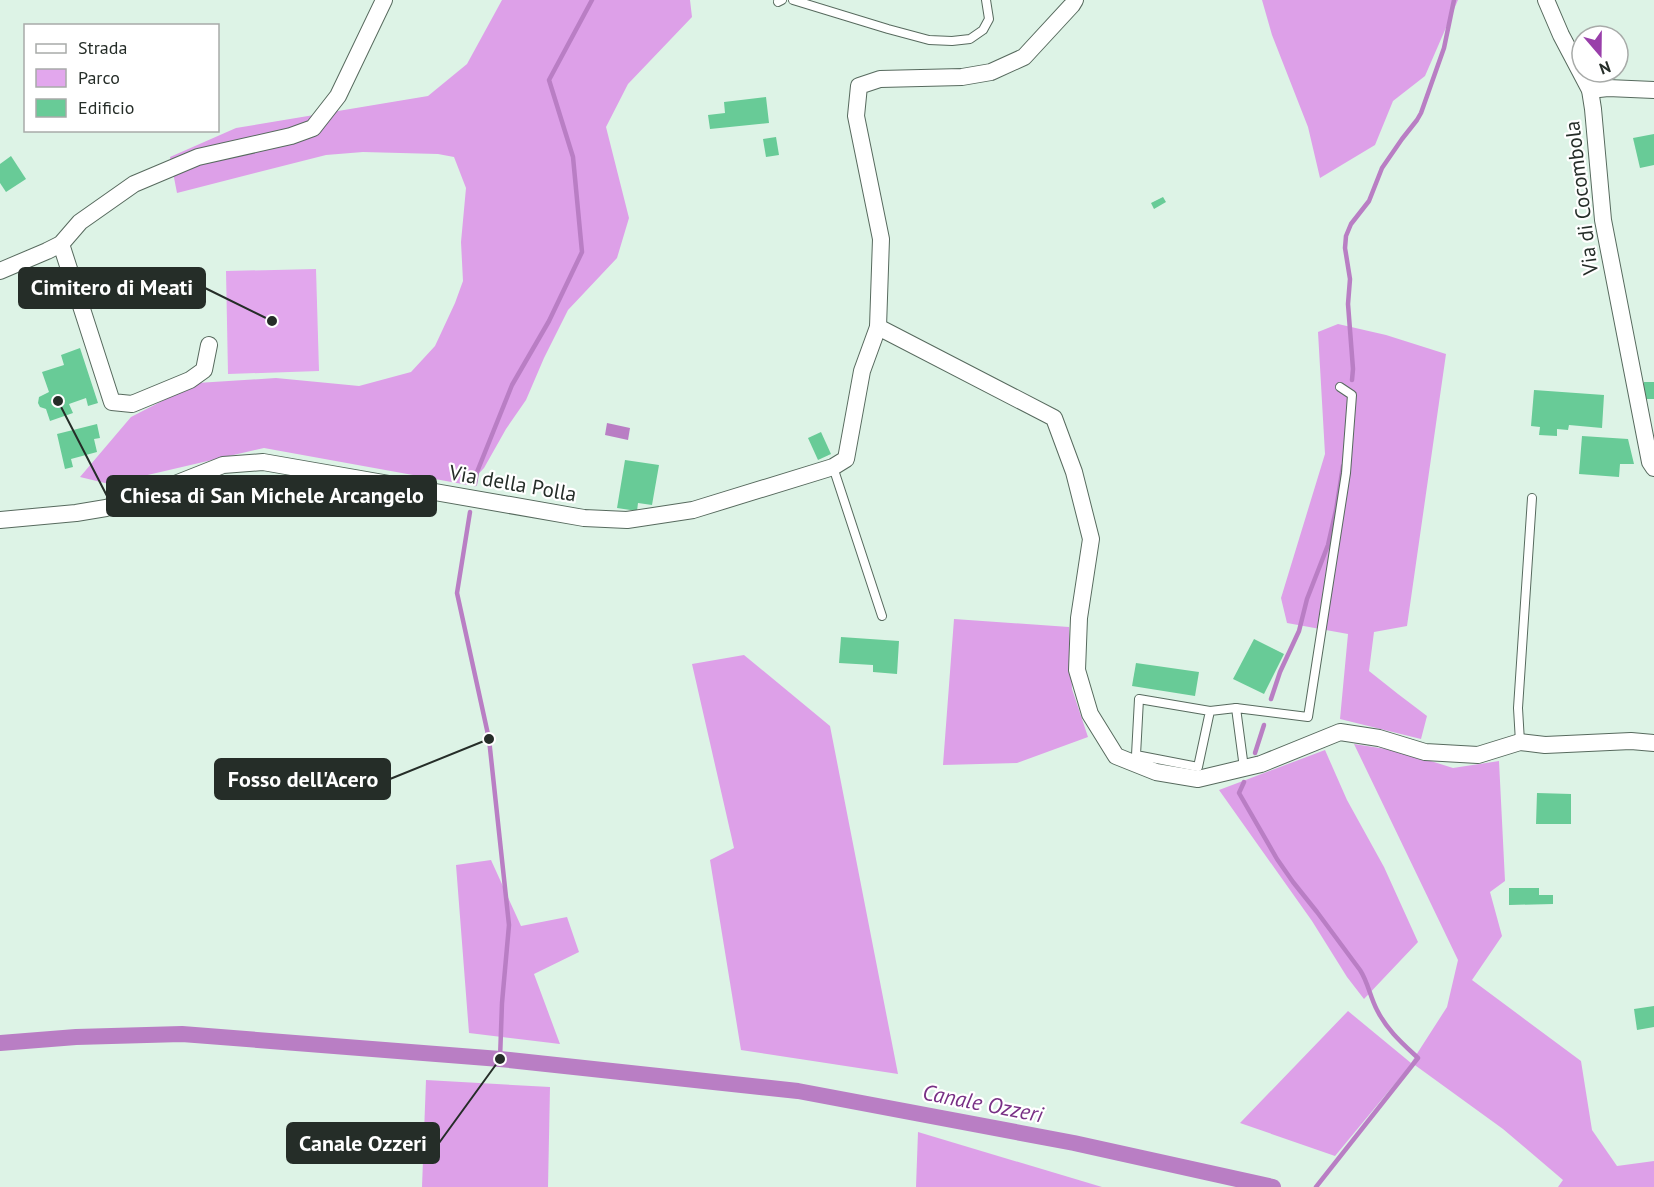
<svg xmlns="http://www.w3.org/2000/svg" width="1654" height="1187" font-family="'PT Sans',sans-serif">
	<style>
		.green { fill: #e2a7ed }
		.forest { fill: #dda0e8 }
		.water { fill: #b97ec4 }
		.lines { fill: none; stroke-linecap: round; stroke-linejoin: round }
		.stream { stroke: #b97ec4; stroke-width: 4.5 }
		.canal { stroke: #b97ec4; stroke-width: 16 }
		.building { fill: #68cb97 }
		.lane-casing { stroke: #576a5e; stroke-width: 10 }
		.street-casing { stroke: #576a5e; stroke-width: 18 }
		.lane { stroke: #fff; stroke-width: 8 }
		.street { stroke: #fff; stroke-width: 16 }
		.labels { text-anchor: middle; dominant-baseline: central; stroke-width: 4.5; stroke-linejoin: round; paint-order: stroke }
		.street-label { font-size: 21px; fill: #252d28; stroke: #fff }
		.water-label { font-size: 22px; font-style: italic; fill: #783085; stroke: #fff }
		.leader { fill: none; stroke: #252d28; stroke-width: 2 }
		.callout-dot { fill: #252d28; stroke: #fff; stroke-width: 2 }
		.callout { fill: #252d28; stroke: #252d28; stroke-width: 2 }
		.callout-label { font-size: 22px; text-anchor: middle; font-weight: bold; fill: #fff }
	</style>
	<rect width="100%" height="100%" fill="#ddf3e6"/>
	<polygon class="green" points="316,269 319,371 228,374 226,271"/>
	<g class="forest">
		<polygon points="502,0 690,0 692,17 628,84 606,127 629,218 617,258 568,310 544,358 526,400 506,429 484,468 468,485 264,448 109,484 80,477 131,417 197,383 276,378 359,386 411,372 435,346 455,303 463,281 461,242 466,188 454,157 438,154 363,152 326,155 177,193 170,157 236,128 428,96 467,64"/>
		<polygon points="1262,0 1458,0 1425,76 1393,101 1375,145 1320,178 1308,127 1272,35"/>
		<polygon points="1338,324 1386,335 1446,354 1407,626 1374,632 1369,671 1398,694 1427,716 1421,739 1340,719 1348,634 1287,623 1281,598 1325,454 1318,332"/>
		<polygon points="954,619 1069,627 1072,689 1088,737 1017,763 943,765"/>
		<polygon points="744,655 830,726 898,1074 741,1050 710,860 734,848 692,664"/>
		<polygon points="1354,744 1399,751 1453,768 1499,761 1505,881 1490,892 1502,936 1472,980 1581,1061 1592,1130 1617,1166 1654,1161 1654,1187 1558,1187 1563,1180 1503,1129 1412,1063 1335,1156 1240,1123 1348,1011 1411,1063 1447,1007 1458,960"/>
		<polygon points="1325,750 1347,800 1384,867 1418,942 1364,999 1347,977 1312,921 1219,790"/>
		<polygon points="491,860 521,926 567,917 579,952 534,974 560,1044 469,1033 456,865"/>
		<polygon points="426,1080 550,1087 548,1187 422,1187"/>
		<polygon points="918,1132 1102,1187 916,1187"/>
	</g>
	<polygon class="water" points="607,423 630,428 628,440 605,435"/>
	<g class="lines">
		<g class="stream">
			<polyline points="1352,380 1353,369 1348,304 1350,279 1345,248 1346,236 1351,224 1369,201 1382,168 1402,139 1417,120 1421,113 1444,48 1454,0"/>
			<polyline points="475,484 477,472 512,385 549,321 582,252 573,157 549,80 592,0"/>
			<polyline points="470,512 457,593 489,739 509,925 502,1003 500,1059"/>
			<polyline points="1271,699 1280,672 1299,631 1307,599 1328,545 1336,510 1343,466"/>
			<polyline points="1255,753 1264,725"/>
			<path d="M1244,782L1239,793L1277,859L1293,882L1317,912L1360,970C1368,982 1370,997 1377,1010C1387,1030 1402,1043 1418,1058L1316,1187"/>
		</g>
		<polyline class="canal" points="0,1043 76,1037 182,1034 500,1059 798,1091 1074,1143 1273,1187"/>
	</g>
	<g class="building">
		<polygon points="766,97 769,123 710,129 708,115 725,113 724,102"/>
		<polygon points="1654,134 1654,165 1640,168 1633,138"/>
		<polygon points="776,137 779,155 766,157 763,139"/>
		<polygon points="11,156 26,179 6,192 0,183 0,164"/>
		<polygon points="1163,197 1166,202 1154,209 1151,203"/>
		<polygon points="80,348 98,403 88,406 86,398 69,404 73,413 50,421 46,409 40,407 38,403 39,397 49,392 42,372 64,365 61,355"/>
		<rect x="1644" y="382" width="10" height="17"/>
		<polygon points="1534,390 1604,395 1602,428 1569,425 1568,430 1557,429 1557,436 1539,435 1540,427 1531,426"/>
		<polygon points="97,424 100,438 94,439 97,452 71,459 73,467 65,469 57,434"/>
		<polygon points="821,432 831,454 818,460 808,438"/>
		<polygon points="1582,436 1628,439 1634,464 1620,464 1619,477 1579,474"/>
		<polygon points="625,460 659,465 652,505 638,503 637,511 617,508"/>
		<polygon points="841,637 899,641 897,674 873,672 873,665 839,663"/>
		<polygon points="1254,639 1284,654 1264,694 1233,679"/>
		<polygon points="1136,663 1199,672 1195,696 1132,686"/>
		<polygon points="1537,793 1571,794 1571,824 1536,824"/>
		<polygon points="1509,888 1539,888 1539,895 1553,895 1553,904 1509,905"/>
		<polygon points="1654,1006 1654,1027 1637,1030 1634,1009"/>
	</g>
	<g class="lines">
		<g class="lane-casing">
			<g id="lane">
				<polyline points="793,0 888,29 929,40 952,41 970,39 983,30 989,19 986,0"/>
				<polyline points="778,2 782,0"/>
				<polyline points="833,467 882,616"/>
				<polyline points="1210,711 1139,699 1136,755 1198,767 1210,711 1236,708"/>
				<polyline points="1520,742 1518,708 1532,498"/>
				<polyline points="1244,768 1236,708 1308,717 1346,473 1352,395 1340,387"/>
			</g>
		</g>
		<g class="street-casing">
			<g id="street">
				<polyline points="1546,0 1561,35 1590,90 1593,109 1603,220 1650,462 1654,468"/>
				<polyline points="1590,90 1608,88 1654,90"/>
				<polyline points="61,244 112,402 132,404 190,380 204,370 209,345"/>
				<polyline points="0,271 47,251 61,244 80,222 134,184 198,157 291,136 313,128 338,96 384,0"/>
				<polyline points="878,327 1054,418 1074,472 1091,539 1079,618 1077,670 1090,714 1116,756 1156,772 1198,779 1261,764 1340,732 1379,738 1425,752 1478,755 1520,742 1545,745 1631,741 1654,743"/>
				<polyline points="0,520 76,513 106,508 170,486 223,465 263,462 584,518 627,520 693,510 833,467 846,459 862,371 878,327 881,239 856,116 859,86 880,79 962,77 991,72 1024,57 1072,5 1075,0"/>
			</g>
		</g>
		<use href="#lane" class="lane"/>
		<use href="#street" class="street"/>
	</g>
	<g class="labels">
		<g class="street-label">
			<text transform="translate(1581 198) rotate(-97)">Via di Cocombola</text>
			<text transform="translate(513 483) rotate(10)">Via della Polla</text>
		</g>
		<g class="water-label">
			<text transform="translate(983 1103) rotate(11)">Canale Ozzeri</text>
		</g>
	</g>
	<path class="leader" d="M272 321L205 288M58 401L107 496M489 739L390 779M500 1059L439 1143"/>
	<g class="callout-dot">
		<circle cx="272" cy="321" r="6"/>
		<circle cx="58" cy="401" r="6"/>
		<circle cx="489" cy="739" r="6"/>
		<circle cx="500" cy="1059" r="6"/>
	</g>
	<g class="callout">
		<rect x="19" y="268" width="186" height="40" rx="6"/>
		<rect x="107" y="476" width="329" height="40" rx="6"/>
		<rect x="215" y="759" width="175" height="40" rx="6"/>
		<rect x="287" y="1123" width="152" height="40" rx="6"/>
	</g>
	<g class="callout-label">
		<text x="112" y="295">Cimitero di Meati</text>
		<text x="272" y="503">Chiesa di San Michele Arcangelo</text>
		<text x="303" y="787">Fosso dell'Acero</text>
		<text x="363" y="1151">Canale Ozzeri</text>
	</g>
	<rect x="24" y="24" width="195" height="108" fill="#ffffff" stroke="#a8aba9" stroke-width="1.5"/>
	<rect x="36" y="44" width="30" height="9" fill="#ffffff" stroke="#a8aba9" stroke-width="1.5"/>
	<text x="78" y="54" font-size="18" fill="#252d28">Strada</text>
	<rect x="36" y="69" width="30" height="18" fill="#e2a7ed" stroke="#a8aba9" stroke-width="1.5"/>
	<text x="78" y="84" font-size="18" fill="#252d28">Parco</text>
	<rect x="36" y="99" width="30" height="18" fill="#68cb97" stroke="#a8aba9" stroke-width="1.5"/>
	<text x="78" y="114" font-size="18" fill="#252d28">Edificio</text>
	<g transform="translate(1600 54) rotate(160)"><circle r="28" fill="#ffffff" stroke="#a8aba9" stroke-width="1.5"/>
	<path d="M0-4.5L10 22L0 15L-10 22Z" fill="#993faa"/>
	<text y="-9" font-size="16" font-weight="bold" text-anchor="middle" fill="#252d28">N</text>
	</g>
</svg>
